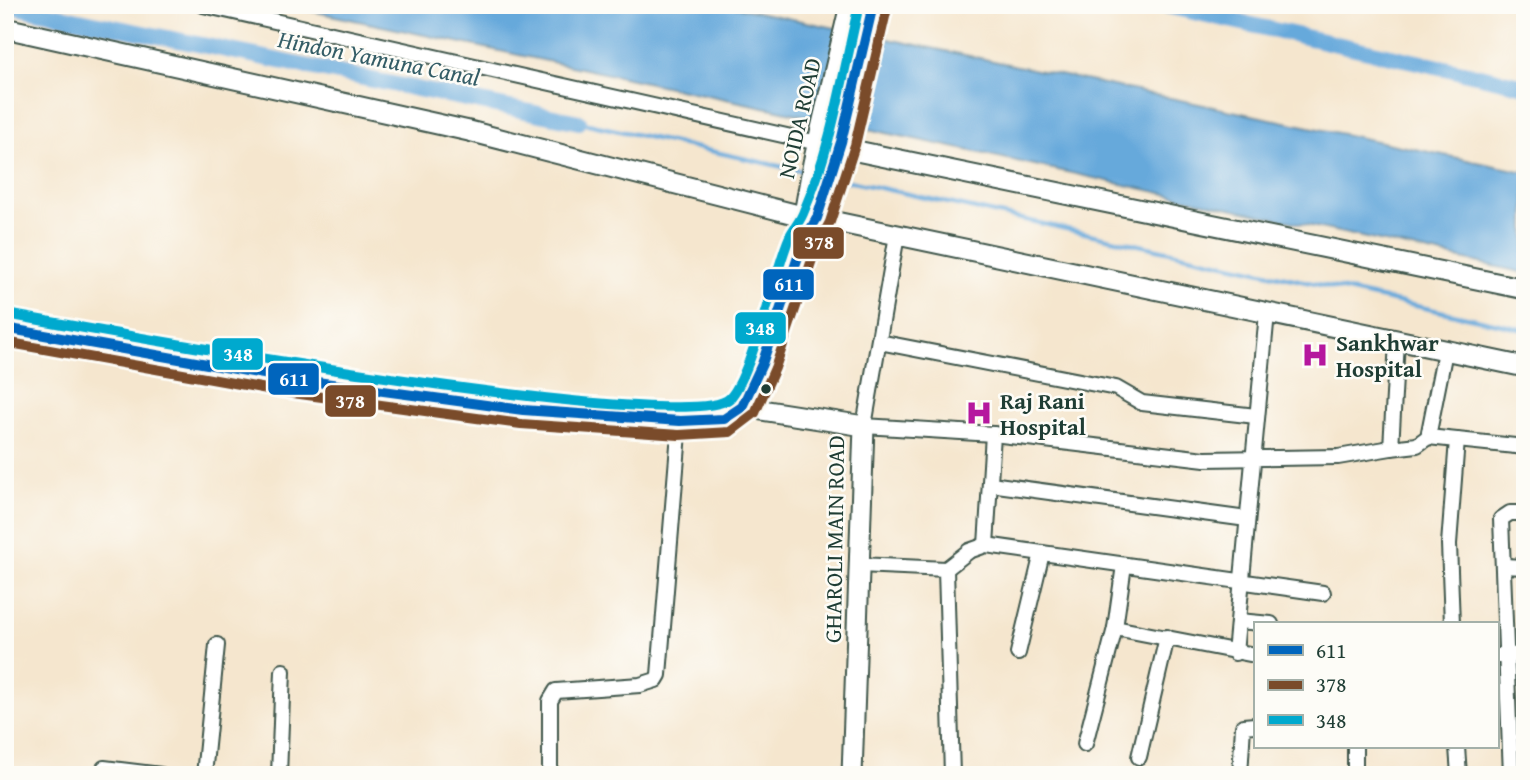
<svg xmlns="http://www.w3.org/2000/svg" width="1530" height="780" font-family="'Gentium Book Plus',serif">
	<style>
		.water { fill: #66a9db; stroke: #427388; stroke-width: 2 }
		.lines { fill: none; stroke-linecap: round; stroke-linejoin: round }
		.stream { stroke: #66a9db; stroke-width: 4.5 }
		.canal { stroke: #66a9db; stroke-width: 16 }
		.street-casing { stroke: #3f564b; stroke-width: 18 }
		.secondary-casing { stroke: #3f564b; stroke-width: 23 }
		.street { stroke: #fff; stroke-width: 14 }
		.secondary { stroke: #fff; stroke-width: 19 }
		.bus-1-casing { stroke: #fdfcf7; stroke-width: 16 }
		.bus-2-casing { stroke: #fdfcf7; stroke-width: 16 }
		.bus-3-casing { stroke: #fdfcf7; stroke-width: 16 }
		.bus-1 { stroke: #0065bd; stroke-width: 10 }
		.bus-2 { stroke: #7a4b2a; stroke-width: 10 }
		.bus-3 { stroke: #00a9ce; stroke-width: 10 }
		.bus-dot { fill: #1f3d34; stroke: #fdfcf7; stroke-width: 2.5 }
		.labels { text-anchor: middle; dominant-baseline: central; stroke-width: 5; stroke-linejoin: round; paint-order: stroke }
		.street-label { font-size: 23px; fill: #1f3d34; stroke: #fdfcf7 }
		.poi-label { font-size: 23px; font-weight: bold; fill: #1f3d34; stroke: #fdfcf7; text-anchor: start }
		.water-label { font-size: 24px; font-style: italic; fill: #345d66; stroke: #fdfcf7 }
		.line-badge { stroke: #fdfcf7; stroke-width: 2.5 }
		.badge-label { font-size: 19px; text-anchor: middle; font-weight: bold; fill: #fff }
	</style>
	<rect width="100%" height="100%" fill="#fdfcf7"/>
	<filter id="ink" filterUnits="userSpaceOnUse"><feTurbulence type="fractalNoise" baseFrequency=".0143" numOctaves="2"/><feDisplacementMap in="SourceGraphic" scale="14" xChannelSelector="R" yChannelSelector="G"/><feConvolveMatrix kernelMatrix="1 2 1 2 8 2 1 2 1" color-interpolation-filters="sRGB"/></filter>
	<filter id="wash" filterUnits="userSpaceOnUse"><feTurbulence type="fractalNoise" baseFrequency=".00686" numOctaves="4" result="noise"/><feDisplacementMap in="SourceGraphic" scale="28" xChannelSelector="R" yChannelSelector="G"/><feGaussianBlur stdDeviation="1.57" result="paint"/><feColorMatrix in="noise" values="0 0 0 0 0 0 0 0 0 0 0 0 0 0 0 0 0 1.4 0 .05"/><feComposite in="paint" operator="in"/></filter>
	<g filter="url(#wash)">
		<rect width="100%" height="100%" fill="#f5e6ce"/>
		<polygon class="water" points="283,5 725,5 1525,172 1525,273 971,151"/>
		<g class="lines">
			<g class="stream">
				<polyline points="579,122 806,172"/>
				<polyline points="835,178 1525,330"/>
			</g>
			<g class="canal">
				<polyline points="6,5 579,122"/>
				<polyline points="1162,5 1525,86"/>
			</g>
		</g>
	</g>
	<g filter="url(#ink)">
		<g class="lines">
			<g class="street-casing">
				<g id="street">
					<polyline points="203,5 818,143"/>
					<polyline points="897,235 864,426 993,434 1205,459 1338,457 1391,448 1397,341"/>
					<polyline points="879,342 1116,388 1142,403 1256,416"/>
					<polyline points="1428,437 1457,440"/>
					<polyline points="1391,448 1417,445 1428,437 1445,351"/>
					<polyline points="990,484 1247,519"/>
					<polyline points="986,545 993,434"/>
					<polyline points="859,565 946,569 952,775"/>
					<polyline points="1503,566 1525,567"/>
					<polyline points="946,569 969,551 986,545 1323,593"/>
					<polyline points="1239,621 1271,624"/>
					<polyline points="1452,624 1449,544 1457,440 1525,447"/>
					<polyline points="1115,628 1255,655"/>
					<polyline points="1018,653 1042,553"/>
					<polyline points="1235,653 1267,313"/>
					<polyline points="1497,656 1525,654"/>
					<polyline points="1085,744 1115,628 1124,565"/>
					<polyline points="1457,747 1459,775"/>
					<polyline points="1139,757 1167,637"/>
					<polyline points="104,768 161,775"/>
					<polyline points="204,775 217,645"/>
					<polyline points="279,775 283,671"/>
					<polyline points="550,775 550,701 556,691 640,685 656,680 659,675 680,421"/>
					<polyline points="1240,775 1243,726 1255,725"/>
					<polyline points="1355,775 1355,747"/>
					<polyline points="1511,775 1501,519 1510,513 1525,513"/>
				</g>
			</g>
			<g class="secondary-casing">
				<g id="secondary">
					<polyline points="5,28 469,131 802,216"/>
					<polyline points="818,143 1525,289"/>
					<polyline points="817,218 1525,367"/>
					<polyline points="802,226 813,163 850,5"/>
					<polyline points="5,328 280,377 523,410 680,421 724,419 742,407 762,364 803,242 817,218 841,142 873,5"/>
					<polyline points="742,407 864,426 852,775"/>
				</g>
			</g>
			<use href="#street" class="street"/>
			<use href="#secondary" class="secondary"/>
			<g class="bus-1-casing">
				<polyline id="bus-1" points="5,328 280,377 523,410 680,421 724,419 742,407 762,364 803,242 817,218 841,142 873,5"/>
			</g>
			<g class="bus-2-casing">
				<polyline id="bus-2" points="5,342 278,391 521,424 679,435 730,432 755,413 775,368 816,248 830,222 855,145 887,8"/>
			</g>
			<g class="bus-3-casing">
				<path id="bus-3" d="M7,314C94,330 692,439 730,398C747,380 763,316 772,291C778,273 782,254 790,236C794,228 801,220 804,211C832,147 843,73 859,5"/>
			</g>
			<use href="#bus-1" class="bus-1"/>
			<use href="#bus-2" class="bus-2"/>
			<use href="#bus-3" class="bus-3"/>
		</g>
	</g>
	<defs>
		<g id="hospital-bare" transform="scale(2.1)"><path d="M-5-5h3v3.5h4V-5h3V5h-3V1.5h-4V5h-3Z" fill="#b5179e" stroke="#fdfcf7" stroke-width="2.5" paint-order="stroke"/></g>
	</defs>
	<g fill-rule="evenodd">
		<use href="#hospital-bare" x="1315" y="355"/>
		<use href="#hospital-bare" x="979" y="413"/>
	</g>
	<circle class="bus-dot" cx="766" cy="389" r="6"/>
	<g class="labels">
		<g class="street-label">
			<text transform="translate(799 118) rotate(-77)">NOIDA ROAD</text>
			<text transform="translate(834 539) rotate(-89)">GHAROLI MAIN ROAD</text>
		</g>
		<g class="poi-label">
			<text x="1336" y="342">Sankhwar<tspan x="1336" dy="26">Hospital</tspan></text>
			<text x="1000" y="400">Raj Rani<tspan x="1000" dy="26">Hospital</tspan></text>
		</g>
		<g class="water-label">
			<text transform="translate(379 58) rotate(11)">Hindon Yamuna Canal</text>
		</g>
	</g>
	<g class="line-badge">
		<rect x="792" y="226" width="53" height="34" rx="7" fill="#7a4b2a"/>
		<rect x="762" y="268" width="53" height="33" rx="7" fill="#0065bd"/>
		<rect x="734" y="311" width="53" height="34" rx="7" fill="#00a9ce"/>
		<rect x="211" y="337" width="53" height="34" rx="7" fill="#00a9ce"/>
		<rect x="267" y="362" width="53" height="34" rx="7" fill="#0065bd"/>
		<rect x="324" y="384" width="53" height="34" rx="7" fill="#7a4b2a"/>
	</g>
	<g class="badge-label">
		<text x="819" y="249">378</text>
		<text x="789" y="291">611</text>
		<text x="760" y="335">348</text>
		<text x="238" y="361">348</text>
		<text x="294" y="386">611</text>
		<text x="350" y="408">378</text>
	</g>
	<rect width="1530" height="780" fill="none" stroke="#fdfcf7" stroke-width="28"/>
	<rect x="1254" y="622" width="245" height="126" fill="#fdfcf7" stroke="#a4b0a9" stroke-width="2"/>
	<rect x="1268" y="645" width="35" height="10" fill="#0065bd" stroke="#a4b0a9" stroke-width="2"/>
	<text x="1316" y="658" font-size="21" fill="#1f3d34">611</text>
	<rect x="1268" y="680" width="35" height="10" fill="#7a4b2a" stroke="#a4b0a9" stroke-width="2"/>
	<text x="1316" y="692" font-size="21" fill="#1f3d34">378</text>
	<rect x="1268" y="715" width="35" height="10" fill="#00a9ce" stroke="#a4b0a9" stroke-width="2"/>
	<text x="1316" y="728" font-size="21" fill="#1f3d34">348</text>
</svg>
